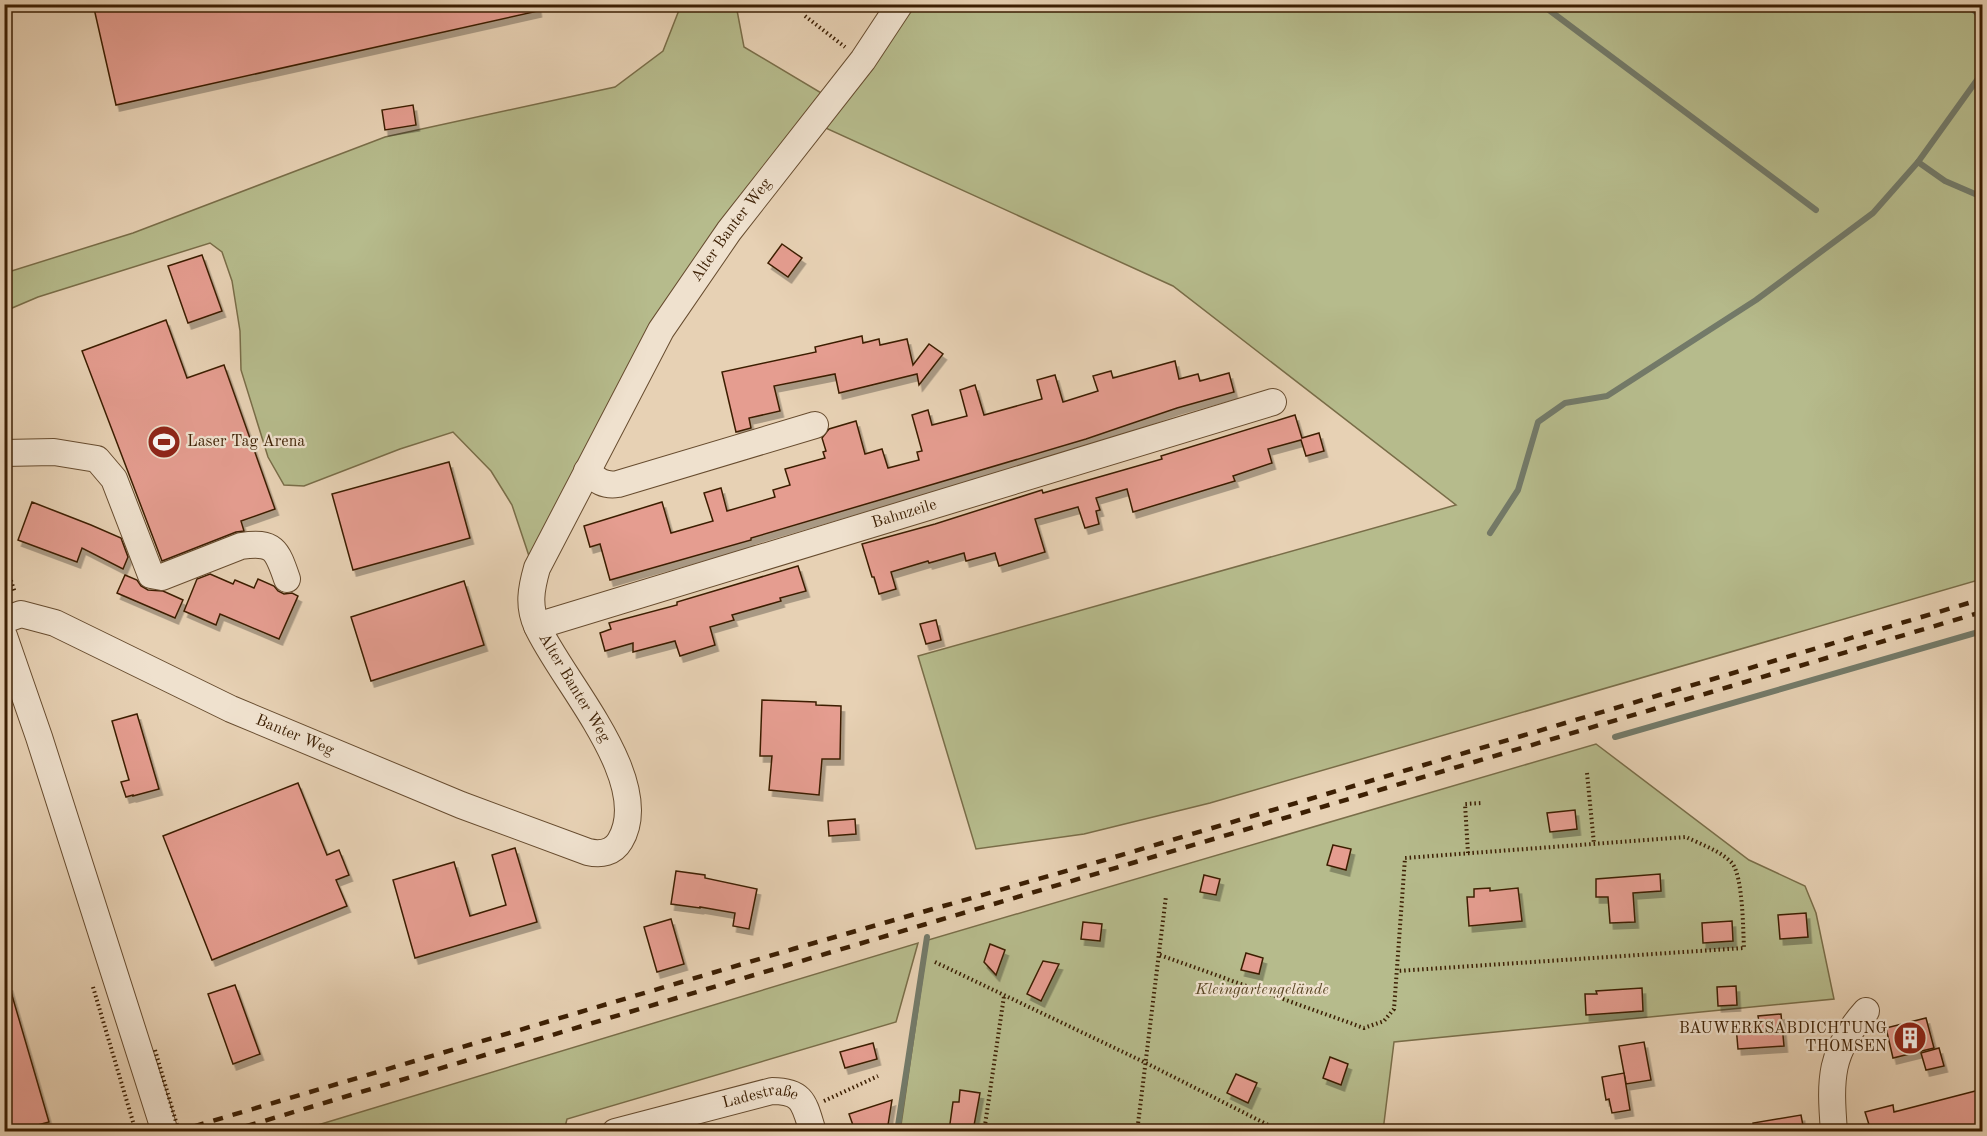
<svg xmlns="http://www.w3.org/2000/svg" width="1987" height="1136" font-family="'Old Standard TT',serif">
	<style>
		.green { fill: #b6bb8c; stroke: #796d48; stroke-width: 1.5 }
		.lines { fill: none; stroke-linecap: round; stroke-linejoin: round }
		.stream { stroke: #737a69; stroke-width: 6 }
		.building { fill: #e59d90; stroke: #3c1f03; stroke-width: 1.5; filter: url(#shadow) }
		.minor-casing { stroke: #674c2f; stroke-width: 28 }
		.path { stroke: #3c1f03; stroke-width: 4; stroke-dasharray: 1.5 3; stroke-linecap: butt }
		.minor { stroke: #efe1ce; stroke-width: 26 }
		.rail { stroke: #3c1f03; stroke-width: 4.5; stroke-dasharray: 10 10; stroke-linecap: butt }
		.path-bridge { stroke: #3c1f03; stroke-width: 4; stroke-dasharray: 1.5 3; stroke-linecap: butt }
		.labels { text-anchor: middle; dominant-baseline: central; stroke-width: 4.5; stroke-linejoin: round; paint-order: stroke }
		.street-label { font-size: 16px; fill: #3c1f03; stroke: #efe1ce }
		.poi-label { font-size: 16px; fill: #3c1f03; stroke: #efe1ce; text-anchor: start }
		.park-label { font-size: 16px; font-style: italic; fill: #5a4625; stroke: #efe1ce }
	</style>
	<defs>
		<filter id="shadow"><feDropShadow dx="3.5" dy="6" stdDeviation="0" flood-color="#0004"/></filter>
	</defs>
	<rect width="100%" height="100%" fill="#e7d1b4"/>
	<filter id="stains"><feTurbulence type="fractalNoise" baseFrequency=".00333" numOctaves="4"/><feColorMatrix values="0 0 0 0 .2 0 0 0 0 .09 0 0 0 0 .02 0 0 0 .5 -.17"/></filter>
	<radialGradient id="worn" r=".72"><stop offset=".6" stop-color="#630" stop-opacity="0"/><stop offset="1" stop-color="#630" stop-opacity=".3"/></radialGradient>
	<g class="green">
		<polygon points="681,5 736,5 744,47 828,97 662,313 533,568 512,505 491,471 453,432 400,449 304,486 284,485 268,457 241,370 240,331 232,281 222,252 210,243 38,297 5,311 5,273 133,233 385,137 615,87 663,51"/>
		<polygon points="913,5 1982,5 1982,579 1210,803 1084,834 976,849 918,656 1456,505 1173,286 819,125"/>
		<polygon points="1596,744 1749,860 1805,886 1816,913 1834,999 1394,1042 1383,1131 900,1132 928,940"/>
		<polygon points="918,943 896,1022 567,1119 564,1131 298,1131"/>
	</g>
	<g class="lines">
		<g class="stream">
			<polyline points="1541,4 1816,210"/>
			<polyline points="1966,4 1977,13"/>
			<polyline points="1918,162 1945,181 1982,197"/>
			<polyline points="1490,533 1518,490 1538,422 1565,403 1607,396 1756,300 1873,213 1918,162 1982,73"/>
			<polyline points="1615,737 1982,631"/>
			<polyline points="897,1132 927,937"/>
		</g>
	</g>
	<g class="building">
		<polygon points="93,4 537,4 538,11 116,105"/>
		<polygon points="413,105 416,125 385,130 382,110"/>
		<polygon points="782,244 802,258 788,277 768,263"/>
		<polygon points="202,255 222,311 188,323 168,266"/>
		<polygon points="166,320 187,378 224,365 275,509 241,521 244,531 236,532 162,561 82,351"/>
		<polygon points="862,336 863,343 879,339 880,345 907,339 913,365 929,344 943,354 919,385 917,374 839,393 835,374 774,386 780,411 749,418 751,428 736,432 722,372 816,352 815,347"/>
		<polygon points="1175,361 1179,379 1198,374 1200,381 1229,373 1234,392 1177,408 1086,439 751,538 751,540 610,580 600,544 590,547 584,526 662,502 671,533 713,521 704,493 721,488 727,511 775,497 773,490 790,485 785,469 825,458 823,452 826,451 822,438 829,429 856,421 865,454 882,449 888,468 919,460 917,452 922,451 912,415 928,410 932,425 967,416 960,390 975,385 984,415 1042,399 1037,380 1055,375 1063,402 1098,391 1093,376 1111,371 1113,378"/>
		<polygon points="1295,415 1302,438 1319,433 1324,451 1306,456 1301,440 1268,449 1272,463 1233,476 1235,481 1133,512 1127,489 1096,498 1100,510 1096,511 1099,524 1085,528 1078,507 1035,519 1045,552 999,566 995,553 966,561 964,553 929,563 928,561 891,572 896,589 879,594 874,577 872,577 862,544 935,524 1042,490 1043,493 1162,459 1161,456"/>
		<polygon points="449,462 470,538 353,570 332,494"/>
		<polygon points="32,502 91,525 121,538 128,557 123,569 82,548 77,562 18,540"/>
		<polygon points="798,566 806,591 780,598 781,601 732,615 734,620 710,627 715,645 680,656 675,641 633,652 633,643 605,651 600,633 611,629 609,623 677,605 677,602"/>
		<polygon points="210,574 233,584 235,580 254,588 258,579 274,586 278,591 284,594 292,593 298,596 279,639 220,614 216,625 184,611 197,579"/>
		<polygon points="125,575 137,580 141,586 148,590 163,591 183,600 175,618 117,593"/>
		<polygon points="464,581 484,645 371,681 351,617"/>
		<polygon points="936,620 941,640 926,644 920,624"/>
		<polygon points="762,700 816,702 816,705 841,706 840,759 822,759 819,795 769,790 772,756 760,756"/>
		<polygon points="137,714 159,789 133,796 133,795 126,797 121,782 129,780 112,721"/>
		<polygon points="298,783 327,855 339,850 349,875 336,880 347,906 212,960 163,836"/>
		<polygon points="1575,810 1577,829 1550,832 1547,813"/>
		<polygon points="855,819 856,834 829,836 828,821"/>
		<polygon points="1333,845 1351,849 1346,870 1327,865"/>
		<polygon points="515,848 537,922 415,958 393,880 454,862 470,916 506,905 492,855"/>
		<polygon points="676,871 705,875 705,878 757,889 749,929 733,926 735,913 700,907 700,908 671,904"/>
		<polygon points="1660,874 1661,891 1633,893 1635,922 1610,923 1608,897 1596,897 1596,879"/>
		<polygon points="1204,875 1220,879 1216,895 1200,892"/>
		<polygon points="1490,888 1490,891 1518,888 1522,921 1469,926 1467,897 1474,897 1474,889"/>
		<polygon points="1806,913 1808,937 1780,939 1778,915"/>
		<polygon points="671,919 684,964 657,972 644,927"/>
		<polygon points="1732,921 1733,941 1703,943 1702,923"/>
		<polygon points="1083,922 1102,924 1100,941 1081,939"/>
		<polygon points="990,944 1005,950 996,975 984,962"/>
		<polygon points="1246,953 1263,958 1259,974 1241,970"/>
		<polygon points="1043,961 1059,964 1041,1001 1027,994"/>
		<polygon points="4,985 9,985 49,1122 15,1131 4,1131"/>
		<polygon points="235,985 260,1054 233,1064 208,994"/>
		<polygon points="1736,986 1737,1005 1718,1006 1717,987"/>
		<polygon points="1642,988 1643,1011 1586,1015 1585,994 1597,994 1596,991"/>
		<polygon points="1781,1014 1784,1046 1738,1049 1736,1026 1759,1022 1758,1016"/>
		<polygon points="1926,1018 1934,1048 1893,1058 1886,1028"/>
		<polygon points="1644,1042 1651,1080 1626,1084 1619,1046"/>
		<polygon points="873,1043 877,1059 845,1068 840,1052"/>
		<polygon points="1939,1048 1944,1066 1926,1070 1921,1053"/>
		<polygon points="1330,1057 1348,1064 1341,1085 1323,1078"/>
		<polygon points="1624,1073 1630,1110 1612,1113 1609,1099 1606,1100 1602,1077"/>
		<polygon points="1236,1074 1257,1083 1248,1103 1227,1093"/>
		<polygon points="1983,1089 1983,1131 1871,1131 1865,1112 1893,1105 1894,1112"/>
		<polygon points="960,1090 980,1093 973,1131 949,1131 953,1102 959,1102"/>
		<polygon points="892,1100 887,1131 855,1131 849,1114"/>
		<polygon points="1801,1115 1804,1131 1754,1131 1753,1123"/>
	</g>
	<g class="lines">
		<g class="minor-casing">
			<g id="minor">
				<path d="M4,453L54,452L97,459L114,479L151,575L162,577L241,546C274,541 277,550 287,579"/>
				<path d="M587,471C597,481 604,486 618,484L815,425"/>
				<path id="s1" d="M4,620L21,614L55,623L231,709L461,805L588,852C601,855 613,853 620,841C656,781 561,680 537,626C528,606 531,589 537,568L661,330L729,231L863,60L900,4"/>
				<path id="s2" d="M537,626L1273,402"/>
				<polyline points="4,636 39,737 165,1132"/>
				<path id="s3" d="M615,1132L772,1091C804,1091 804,1104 813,1132"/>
				<path d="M1834,1132C1830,1079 1829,1052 1866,1011"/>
			</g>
		</g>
		<g class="path">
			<polyline points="805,16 845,47"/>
			<polyline points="4,559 15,593"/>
			<polyline points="1587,773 1594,844"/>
			<polyline points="1468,853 1465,804 1481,803"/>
			<path d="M1160,955L1364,1028L1384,1021L1394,1009L1405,858L1686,837C1700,844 1721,851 1732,863C1743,877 1743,929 1744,948L1397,971"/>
			<polyline points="935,962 1146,1063 1282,1132"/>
			<polyline points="93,987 136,1132"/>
			<polyline points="824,1101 878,1076"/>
			<polyline points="984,1132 1004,996"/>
			<polyline points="1137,1132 1166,896"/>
		</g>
		<use href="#minor" class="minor"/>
		<g class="rail">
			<polyline points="175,1132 793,949 1108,859 1982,599"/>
			<path d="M227,1132C812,957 1397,785 1982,612"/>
		</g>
		<polyline class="path-bridge" points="155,1050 179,1132"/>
	</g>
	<defs>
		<g id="stadium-disc" transform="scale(1.725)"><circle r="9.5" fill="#8f2418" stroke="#efe1ce"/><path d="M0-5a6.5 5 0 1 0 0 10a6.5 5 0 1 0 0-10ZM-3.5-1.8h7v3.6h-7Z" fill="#fff"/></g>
		<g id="building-disc" transform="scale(1.725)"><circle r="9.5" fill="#8f2418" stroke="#efe1ce"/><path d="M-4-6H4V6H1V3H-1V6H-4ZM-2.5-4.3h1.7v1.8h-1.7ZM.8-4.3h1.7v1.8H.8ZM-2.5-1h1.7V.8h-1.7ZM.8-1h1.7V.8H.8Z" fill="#fff"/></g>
	</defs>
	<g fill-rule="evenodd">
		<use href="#stadium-disc" x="164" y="442"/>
		<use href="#building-disc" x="1910" y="1038"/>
	</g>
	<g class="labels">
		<g class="street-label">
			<text stroke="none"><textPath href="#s1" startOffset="1360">Alter Banter Weg</textPath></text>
			<text stroke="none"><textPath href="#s2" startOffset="384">Bahnzeile</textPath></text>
			<text transform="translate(574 688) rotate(59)">Alter Banter Weg</text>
			<text stroke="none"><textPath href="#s1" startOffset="318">Banter Weg</textPath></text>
			<text stroke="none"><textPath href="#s3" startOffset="150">Ladestraße</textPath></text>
		</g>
		<g class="poi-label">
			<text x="187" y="442">Laser Tag Arena</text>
			<text x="1887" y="1029" text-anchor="end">BAUWERKSABDICHTUNG<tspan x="1887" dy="18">THOMSEN</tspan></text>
		</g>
		<g class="park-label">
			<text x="1262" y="990">Kleingartengelände</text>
		</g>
	</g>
	<rect width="1987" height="1136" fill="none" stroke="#e7d1b4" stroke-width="24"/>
	<rect x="6" y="6" width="1975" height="1124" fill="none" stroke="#3c1f03" stroke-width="3"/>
	<rect x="12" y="12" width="1963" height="1112" fill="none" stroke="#3c1f03" stroke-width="1.5"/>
	<rect width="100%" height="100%" filter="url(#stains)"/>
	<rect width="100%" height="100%" fill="url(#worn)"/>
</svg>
